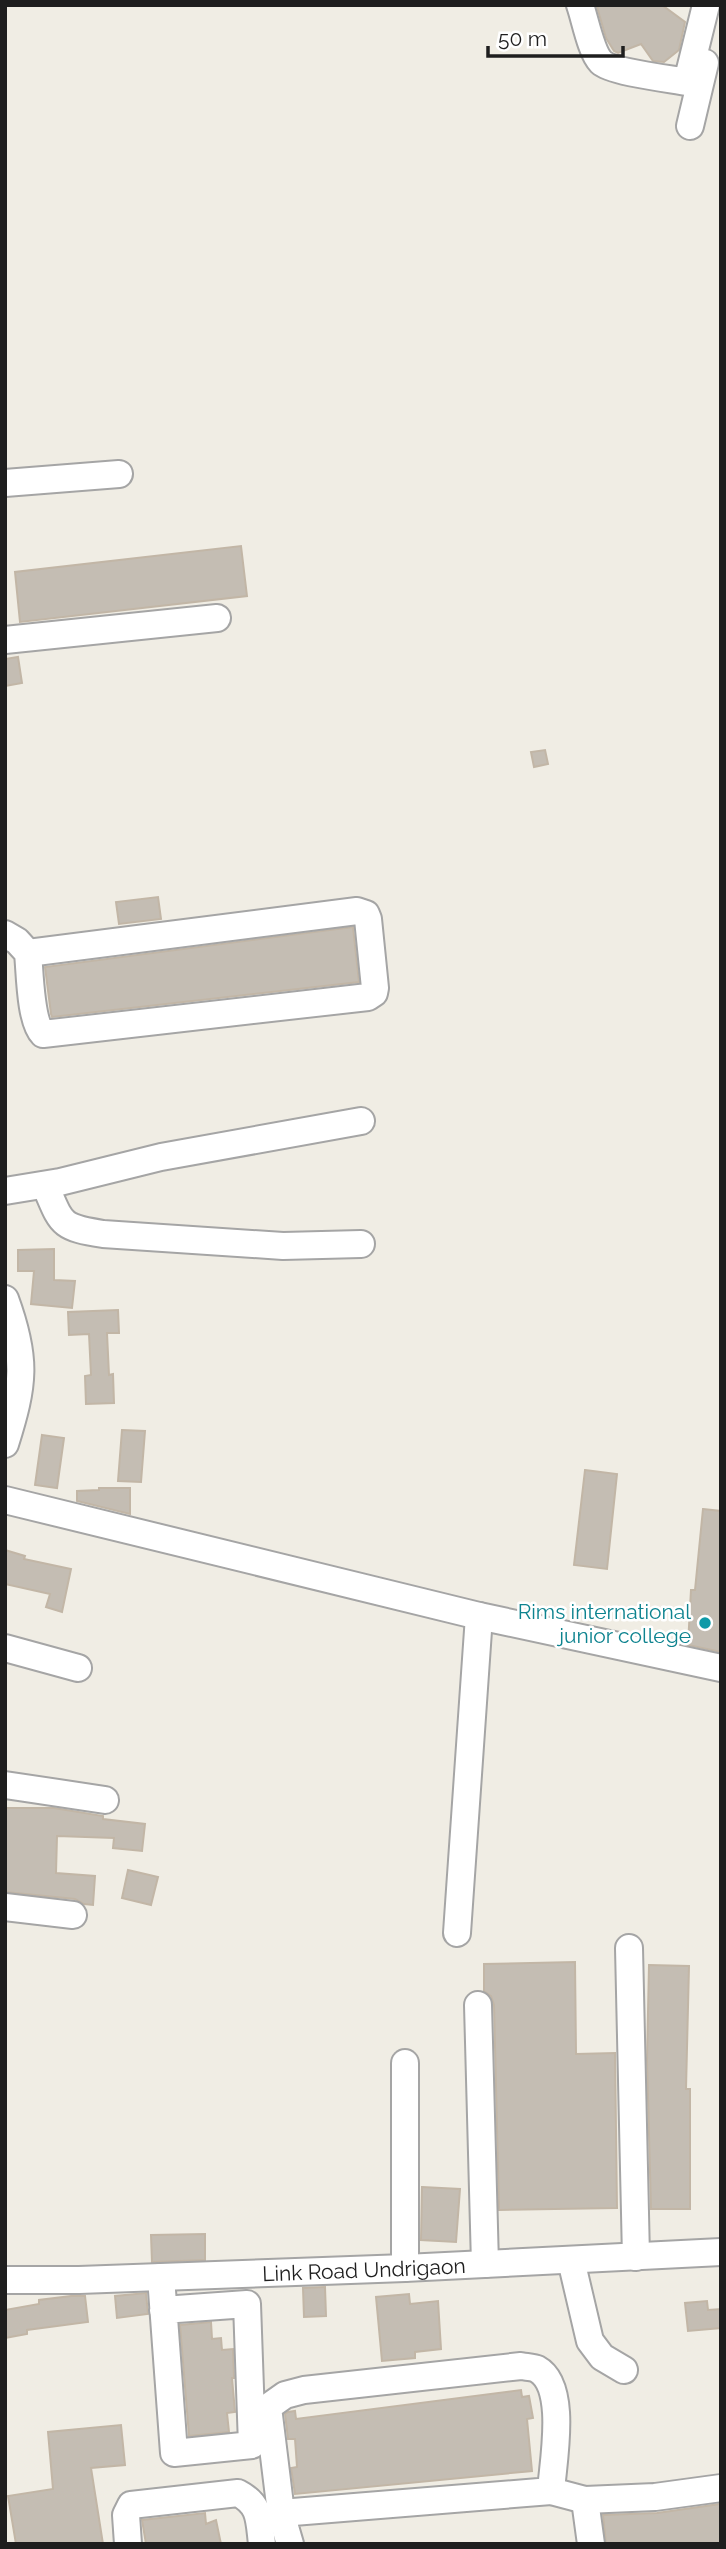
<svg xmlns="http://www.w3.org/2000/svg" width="726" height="2549" font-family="Raleway,sans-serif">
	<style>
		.building { fill: #c4bdb3; stroke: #c2b6a6; stroke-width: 2 }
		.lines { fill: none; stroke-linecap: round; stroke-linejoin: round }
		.minor-casing { stroke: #a5a5a5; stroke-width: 30 }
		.minor { stroke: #fff; stroke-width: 26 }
		.culture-dot { fill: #0f9aa8; stroke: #fff; stroke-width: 2.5 }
		.labels { text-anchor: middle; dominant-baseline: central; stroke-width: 5; stroke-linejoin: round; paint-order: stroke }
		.culture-label { font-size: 21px; fill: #0d838f; stroke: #fff; text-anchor: end }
		.street-label { font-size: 21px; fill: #1e1e1e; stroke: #fff }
	</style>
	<rect width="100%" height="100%" fill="#f0ede4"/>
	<g class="building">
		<polygon points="602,5 662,5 685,22 679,50 664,62 653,61 641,44 618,53 614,51 606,38 597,7"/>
		<polygon points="241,546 247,596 20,622 15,572"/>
		<polygon points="18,657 22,683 5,686 5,659"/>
		<polygon points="545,750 548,764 534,767 531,752"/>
		<polygon points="158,897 161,919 119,924 116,902"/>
		<polygon points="353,927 359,982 52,1017 51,1014 45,967"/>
		<polygon points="54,1249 54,1280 75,1281 72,1308 31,1304 34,1271 18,1271 18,1250"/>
		<polygon points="118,1310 119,1333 107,1333 109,1375 113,1374 114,1403 86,1404 85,1376 91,1375 89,1334 69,1335 68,1312"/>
		<polygon points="122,1430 145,1431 141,1482 118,1481"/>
		<polygon points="42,1435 64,1438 57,1488 35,1485"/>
		<polygon points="585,1470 617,1474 607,1569 574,1565"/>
		<polygon points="99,1488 130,1488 130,1514 77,1501 77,1491 99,1490"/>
		<polygon points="703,1509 721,1511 721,1652 688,1645 691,1590 695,1590"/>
		<polygon points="5,1550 25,1556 24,1559 71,1569 62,1612 46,1607 50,1594 5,1584"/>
		<polygon points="5,1808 54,1808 103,1816 103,1819 145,1824 142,1851 113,1848 114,1838 57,1836 56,1873 95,1876 93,1905 84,1904 75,1899 5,1892"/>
		<polygon points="128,1870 158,1877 151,1905 122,1898"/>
		<polygon points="575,1962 576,2054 615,2053 617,2208 499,2210 494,2005 491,1996 484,1991 484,1964"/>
		<polygon points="649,1965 689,1966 686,2089 690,2089 690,2209 651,2209 647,2060"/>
		<polygon points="422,2187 460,2189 456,2242 421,2240"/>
		<polygon points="205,2234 205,2260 152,2262 151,2235"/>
		<polygon points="325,2287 326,2316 304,2317 303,2288"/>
		<polygon points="146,2293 148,2314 117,2318 115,2296"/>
		<polygon points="409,2294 410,2304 438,2301 441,2349 415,2352 415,2358 382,2361 376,2297"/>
		<polygon points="71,2296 85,2296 88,2322 27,2330 27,2334 5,2338 5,2310 39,2304 39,2300"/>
		<polygon points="707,2301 708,2310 721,2309 721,2328 688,2331 685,2303"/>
		<polygon points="211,2322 212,2339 221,2338 222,2350 233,2349 234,2378 232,2378 235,2412 227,2413 229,2432 189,2436 180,2325"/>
		<polygon points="521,2390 522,2397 529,2396 533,2418 527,2419 532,2471 295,2494 291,2468 297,2467 295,2439 288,2439 285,2414 288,2412 295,2411 296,2419"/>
		<polygon points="121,2425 125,2465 91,2468 103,2544 16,2544 8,2496 53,2489 48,2432"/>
		<polygon points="720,2504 721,2544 606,2544 603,2515 657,2513"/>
		<polygon points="205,2513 206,2524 216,2520 221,2544 146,2544 142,2520"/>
	</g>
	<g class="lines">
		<g class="minor-casing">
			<g id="minor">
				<path d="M580,5C585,19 591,52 601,62C611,72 671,79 687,82L706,5"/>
				<polyline points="690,126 705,63"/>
				<polyline points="5,483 119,474"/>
				<polyline points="5,640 217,618"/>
				<path d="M5,934L17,941L28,953L357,911L366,914L368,919L375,988L374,993L368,997L43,1034C30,1021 30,972 28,953"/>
				<path d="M45,1185C62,1224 59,1227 103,1234L283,1246L361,1244"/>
				<polyline points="5,1191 60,1182 161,1157 361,1121"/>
				<path d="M5,1299C27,1359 24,1384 5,1444"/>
				<polyline points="5,1500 479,1616 721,1668"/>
				<polyline points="5,1648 78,1668"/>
				<polyline points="5,1785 105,1800"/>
				<polyline points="5,1907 73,1915"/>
				<polyline points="457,1933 479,1616"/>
				<polyline points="629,1948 636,2257"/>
				<polyline points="478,2005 485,2264"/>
				<polyline points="571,2260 590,2341 602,2357 624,2370"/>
				<polyline points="405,2268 405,2063"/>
				<polyline points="161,2277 174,2453 252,2445 247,2304 163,2310"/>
				<path id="s1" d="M5,2280H79L405,2268L721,2252"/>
				<polyline points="551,2491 585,2500 655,2497 721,2488"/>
				<polyline points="585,2500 591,2544"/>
				<path d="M281,2513L551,2491C553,2461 568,2386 537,2369C533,2367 525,2367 521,2366L304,2390L285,2395L268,2407L281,2513L290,2544"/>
				<path d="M128,2544L126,2515L131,2505L238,2493C261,2505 259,2520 262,2544"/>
			</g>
		</g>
		<use href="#minor" class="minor"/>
	</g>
	<circle class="culture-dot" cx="705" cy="1623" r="7"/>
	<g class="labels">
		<g class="culture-label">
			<text x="691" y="1611">Rims international<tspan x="691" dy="24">junior college</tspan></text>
		</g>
		<g class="street-label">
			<text stroke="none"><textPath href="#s1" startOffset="359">Link Road Undrigaon</textPath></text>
		</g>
	</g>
	<rect width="726" height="2549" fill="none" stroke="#1e1e1e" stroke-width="14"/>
	<path d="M488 46v10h135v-10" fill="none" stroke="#1e1e1e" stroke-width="3.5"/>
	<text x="498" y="46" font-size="21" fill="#1e1e1e" stroke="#ffffff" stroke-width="5" paint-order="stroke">50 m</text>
</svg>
